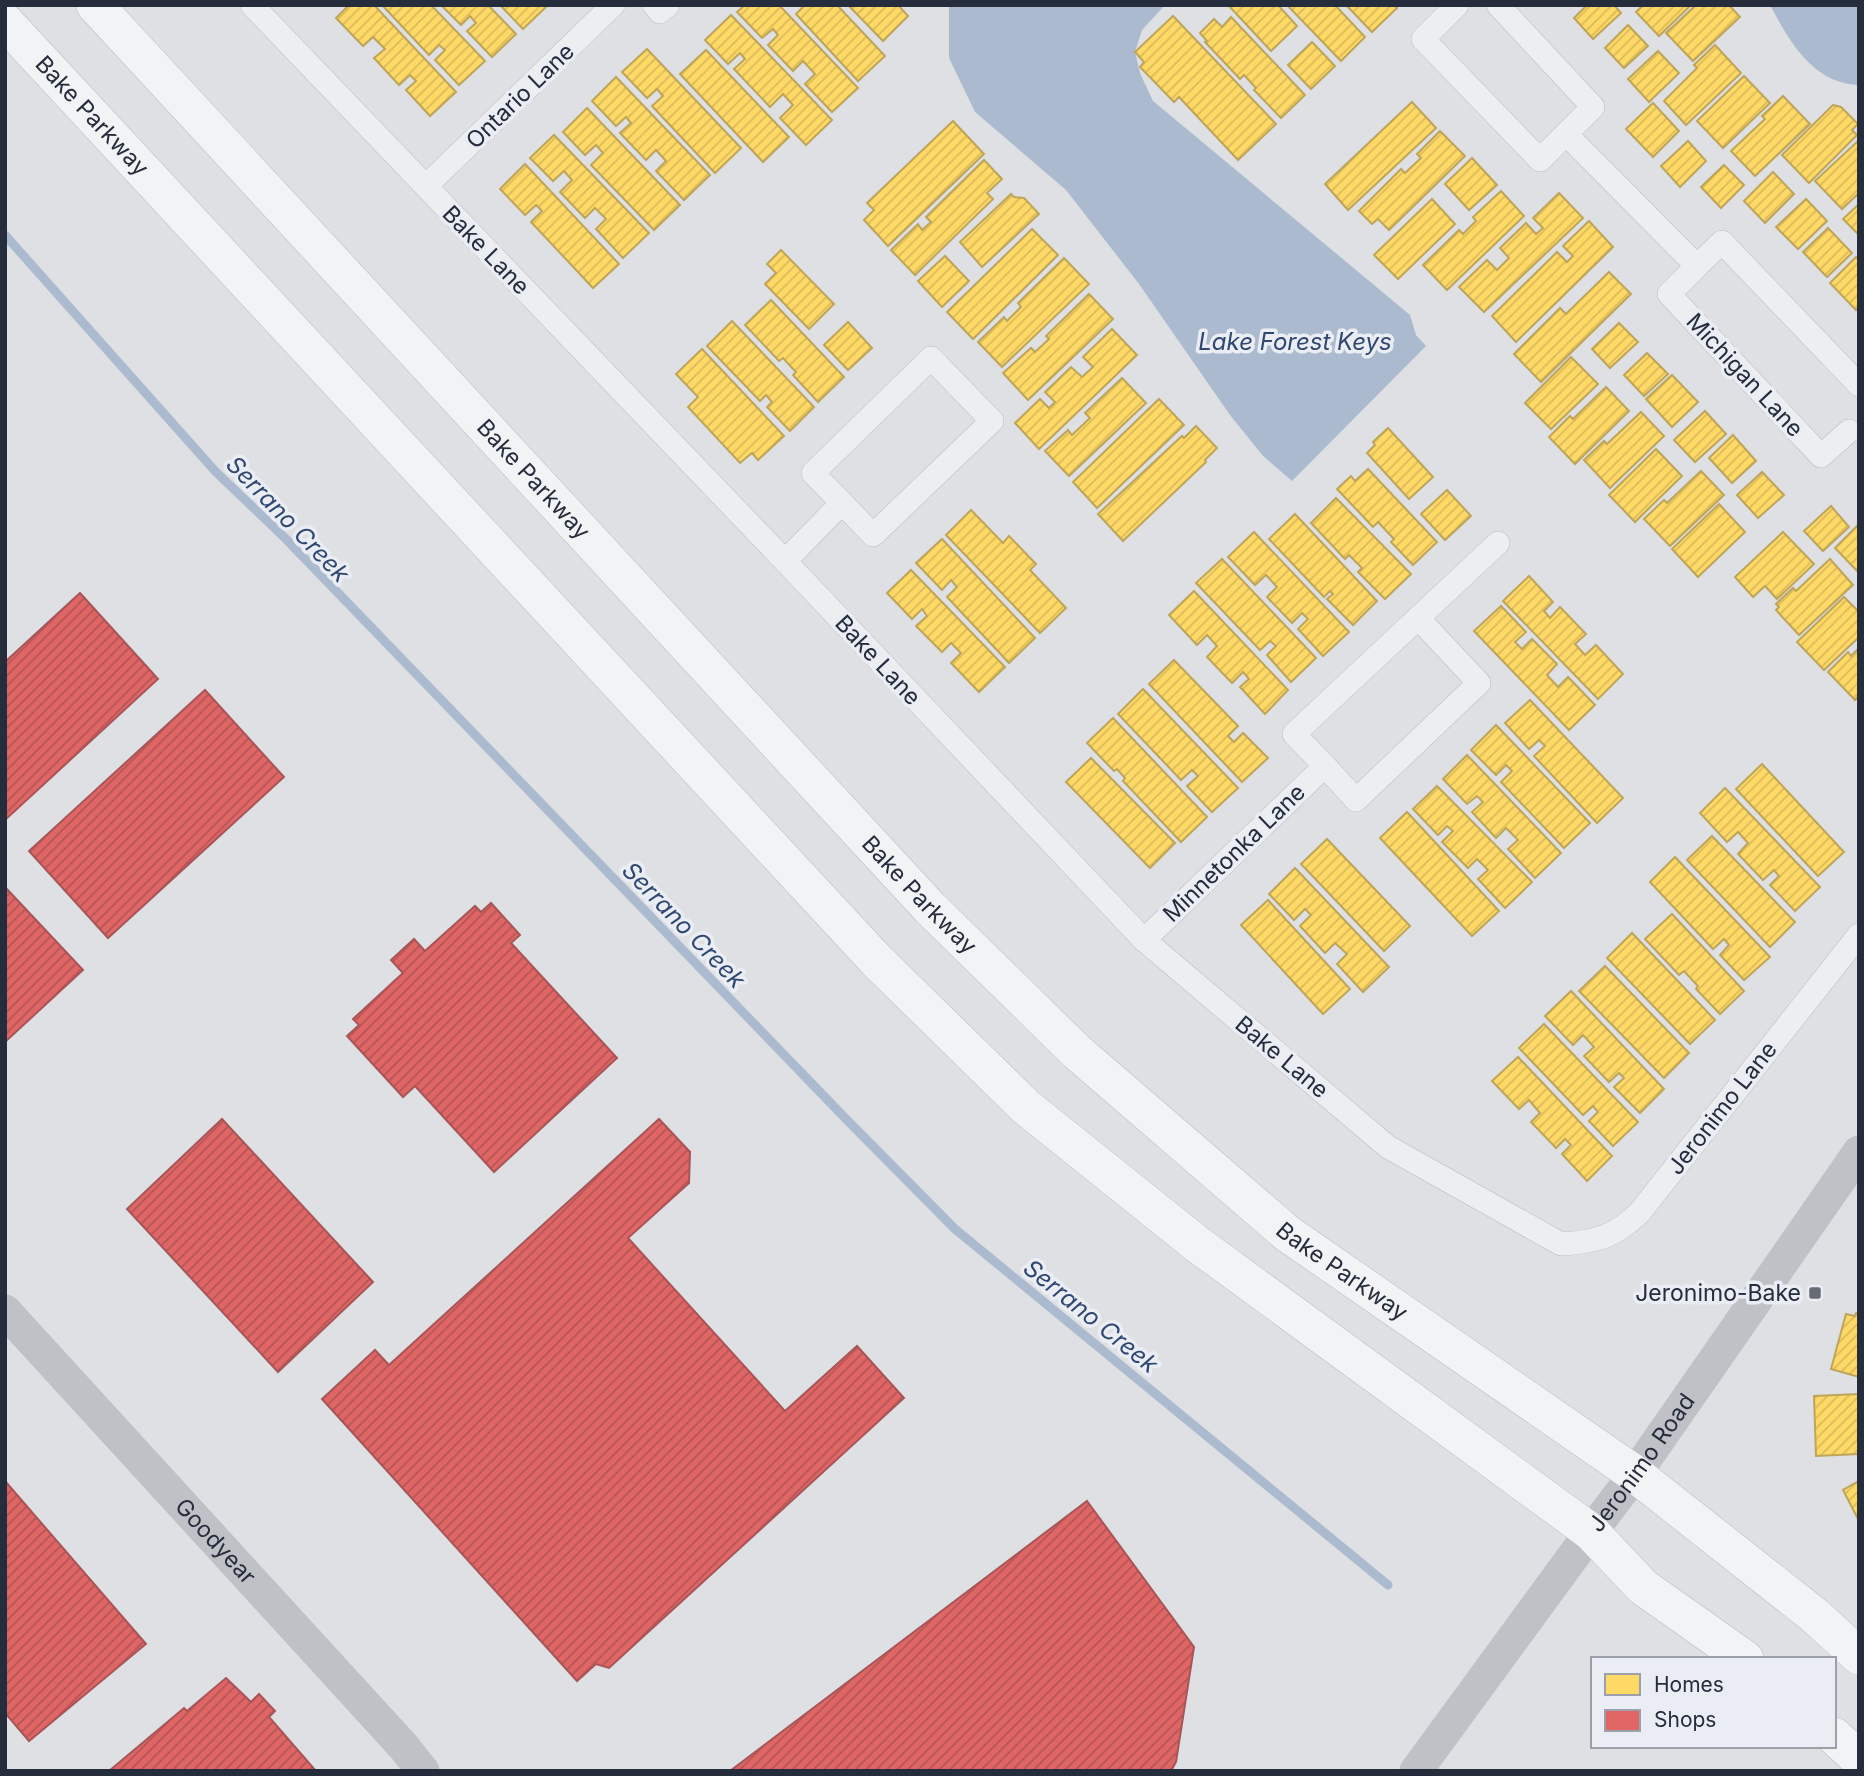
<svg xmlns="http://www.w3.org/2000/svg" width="1864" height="1776" font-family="Inter,sans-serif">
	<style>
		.water { fill: #acbacf }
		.homes { fill: url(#homes-hatch); stroke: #bea559; stroke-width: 2 }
		.shops { fill: url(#shops-hatch); stroke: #a85559; stroke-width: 2 }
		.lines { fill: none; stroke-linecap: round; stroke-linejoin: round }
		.stream { stroke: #acbacf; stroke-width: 9 }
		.street-casing { stroke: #bbbdc0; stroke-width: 24 }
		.primary-casing { stroke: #babdc1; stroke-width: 38 }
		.street { stroke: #edeef0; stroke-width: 23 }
		.secondary { stroke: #bfc1c6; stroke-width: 33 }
		.primary { stroke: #f2f3f4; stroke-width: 37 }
		.poi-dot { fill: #666b76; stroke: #eaedf4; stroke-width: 2.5 }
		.labels { text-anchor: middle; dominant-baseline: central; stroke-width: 7; stroke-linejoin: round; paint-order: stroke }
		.street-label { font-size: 23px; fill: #252c3c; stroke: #eaedf4 }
		.poi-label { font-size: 23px; fill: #252c3c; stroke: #eaedf4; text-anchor: end }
		.water-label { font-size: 24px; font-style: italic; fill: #30476f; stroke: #eaedf4 }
	</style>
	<defs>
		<pattern id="homes-hatch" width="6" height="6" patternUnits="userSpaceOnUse" patternTransform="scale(1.75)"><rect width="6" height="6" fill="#ffd966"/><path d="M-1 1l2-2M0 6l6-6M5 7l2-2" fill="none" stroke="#daba59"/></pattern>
		<pattern id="shops-hatch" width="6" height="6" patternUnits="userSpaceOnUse" patternTransform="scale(1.75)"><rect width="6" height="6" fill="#e06666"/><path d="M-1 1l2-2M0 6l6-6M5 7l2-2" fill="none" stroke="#b55455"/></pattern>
	</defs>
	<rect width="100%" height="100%" fill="#dee0e3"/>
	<g class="water">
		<polygon points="949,5 1165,5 1142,30 1135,52 1140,73 1153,101 1410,315 1416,335 1426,346 1292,481 1263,456 1230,415 1139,284 1066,190 975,112 949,58"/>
		<path d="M1770,5H1859V85C1813,84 1789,41 1770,5Z"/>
	</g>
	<g class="homes">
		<polygon points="349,5 374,5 456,92 430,116 406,90 416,81 410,75 399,85 374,58 385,49 373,37 363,46 336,18"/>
		<polygon points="382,5 431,5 485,61 459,85 435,60 445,50 439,45 429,55"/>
		<polygon points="441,5 488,5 516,34 492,57 467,31 476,23 470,16 461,25"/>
		<polygon points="500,5 548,5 523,29"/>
		<polygon points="745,5 779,5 858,88 832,112 805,84 815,74 803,61 793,71 768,45 778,35 773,29 762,38 737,12"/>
		<polygon points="805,5 837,5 885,56 858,81 796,14"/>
		<polygon points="848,5 898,5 908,16 883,41"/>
		<polygon points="1228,5 1278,5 1297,26 1271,51"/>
		<polygon points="1287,5 1335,5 1365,37 1341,61"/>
		<polygon points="1346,5 1394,5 1397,8 1372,32"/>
		<polygon points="1587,5 1614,5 1621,13 1593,39 1574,18"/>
		<polygon points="1643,5 1691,5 1659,36 1636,12"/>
		<polygon points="1696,5 1729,5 1740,17 1693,61 1666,33"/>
		<polygon points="731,15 832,120 806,145 780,118 793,105 783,94 770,107 734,69 745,59 740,53 728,64 705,40"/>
		<polygon points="1173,16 1276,124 1238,160 1179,97 1174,102 1140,67 1144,62 1135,52"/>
		<polygon points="1231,17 1305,95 1281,118 1254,90 1256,88 1244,75 1240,79 1205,42 1207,41 1200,33 1214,19 1222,27"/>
		<polygon points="1628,25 1648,46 1624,68 1605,48"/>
		<polygon points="1312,42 1335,66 1311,89 1288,65"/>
		<polygon points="1715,45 1741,73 1686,125 1664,101 1697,68 1694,65"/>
		<polygon points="647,49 741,148 715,173 652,106 663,96 657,89 647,98 622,72"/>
		<polygon points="706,50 789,137 763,162 680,74"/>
		<polygon points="1658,51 1679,73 1649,102 1628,79"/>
		<polygon points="1744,76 1770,103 1723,148 1697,121"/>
		<polygon points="616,77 710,175 684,200 656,171 666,161 656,150 646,160 620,133 631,123 626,117 616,126 592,101"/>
		<polygon points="1783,96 1810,124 1755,176 1731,151 1765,119 1762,116"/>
		<polygon points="1412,102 1436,128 1348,210 1325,184"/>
		<polygon points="1653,103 1679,131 1653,157 1626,129"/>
		<polygon points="1833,105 1841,107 1858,124 1852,130 1857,135 1809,183 1782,155"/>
		<polygon points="587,108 680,205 654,230 591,165 603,153 596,145 585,155 563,132"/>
		<polygon points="953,121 984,154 888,246 864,220 874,210 867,203"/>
		<polygon points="1440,131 1465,156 1389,230 1378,219 1372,224 1359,211 1401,169 1405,173 1421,158 1417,154"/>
		<polygon points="554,135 649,233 623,258 596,229 606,219 595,208 585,218 560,192 572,180 564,171 553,181 530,158"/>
		<polygon points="1859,140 1859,193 1842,209 1815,181"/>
		<polygon points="1688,141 1706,161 1680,187 1661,166"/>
		<polygon points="1472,158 1497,185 1469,210 1445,184"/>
		<polygon points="984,160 1002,179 987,193 993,199 915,275 891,250 918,224 922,230 931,222 926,217"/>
		<polygon points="525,164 619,264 593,288 531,222 542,211 536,205 525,215 500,189"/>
		<polygon points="1724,165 1744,185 1721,208 1701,187"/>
		<polygon points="1773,172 1794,194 1765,223 1744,201"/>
		<polygon points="1501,191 1524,216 1447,290 1423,265 1459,230 1463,234 1476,221 1473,217"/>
		<polygon points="1559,193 1583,218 1484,312 1459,287 1487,260 1497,270 1509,258 1500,248 1526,223 1536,234 1543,228 1533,218"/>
		<polygon points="1011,194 1014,197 1024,198 1039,214 982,267 960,242"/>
		<polygon points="1432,199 1455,224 1398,279 1374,255"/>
		<polygon points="1806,199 1827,221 1798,249 1776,227"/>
		<polygon points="1859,204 1859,235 1843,219"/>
		<polygon points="1589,221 1613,247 1516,342 1492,316 1557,252 1567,262 1573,256 1563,246"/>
		<polygon points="1828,228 1852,253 1827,277 1803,252"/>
		<polygon points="1032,229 1058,255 973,339 947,312"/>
		<polygon points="781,250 834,304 809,329 765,284 776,273 767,264"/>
		<polygon points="945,256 969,281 942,307 918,281"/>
		<polygon points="1856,257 1859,260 1859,307 1856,310 1830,283"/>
		<polygon points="1064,258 1089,284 1002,367 978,342 1004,317 1007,321 1021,307 1018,303"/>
		<polygon points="1609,272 1631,294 1541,382 1514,354 1560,308 1566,314"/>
		<polygon points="1089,294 1113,319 1028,400 1003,373 1031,348 1035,352 1049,339 1046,336"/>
		<polygon points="771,300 844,377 818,402 793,375 796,372 783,358 779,361 745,325"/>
		<polygon points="732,321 814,407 790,431 767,407 772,402 766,395 760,401 707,346"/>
		<polygon points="848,322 872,348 848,370 824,345"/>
		<polygon points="1619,323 1638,342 1610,368 1592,349"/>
		<polygon points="1112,329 1137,355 1039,449 1015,423 1040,399 1049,408 1055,402 1045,392 1071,367 1082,377 1093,367 1083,357"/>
		<polygon points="702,349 784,436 758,460 752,453 740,463 688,407 698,397 676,374"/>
		<polygon points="1647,353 1668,374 1644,396 1624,375"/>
		<polygon points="1571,357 1598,384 1551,429 1525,403"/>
		<polygon points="1672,375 1698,402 1672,427 1646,399"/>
		<polygon points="1122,378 1146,403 1069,476 1045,451 1068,430 1072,435 1090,418 1085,413"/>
		<polygon points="1606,387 1629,411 1575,464 1549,437 1570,416 1573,419"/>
		<polygon points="1159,399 1184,425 1097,508 1073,482"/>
		<polygon points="1705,411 1726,434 1695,462 1674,440"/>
		<polygon points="1641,412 1664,436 1610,488 1584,460 1604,441 1607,444"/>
		<polygon points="1196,426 1217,448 1205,460 1206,462 1123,541 1098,514 1182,436 1184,438"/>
		<polygon points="1388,428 1433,477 1409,499 1367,453 1375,445 1373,442"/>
		<polygon points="1733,435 1756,461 1732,483 1709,458"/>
		<polygon points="1656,449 1682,476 1635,522 1609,495"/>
		<polygon points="1368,469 1437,542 1413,565 1391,542 1394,539 1378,522 1373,527 1337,489 1351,476 1355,481"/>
		<polygon points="1701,471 1724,495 1670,546 1644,519 1664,500 1667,503"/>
		<polygon points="1762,472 1784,495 1758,518 1737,495"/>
		<polygon points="1447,490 1471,516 1445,540 1421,514"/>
		<polygon points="1336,498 1411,574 1385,599 1358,572 1362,568 1349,555 1345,559 1311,523"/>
		<polygon points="1719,504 1745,532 1698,577 1672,549"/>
		<polygon points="1831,506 1849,527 1823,551 1804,531"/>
		<polygon points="971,510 1003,543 1009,536 1036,564 1030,570 1066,608 1040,633 946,535"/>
		<polygon points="1295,514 1377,601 1353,625 1327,599 1333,594 1330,591 1324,597 1269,539"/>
		<polygon points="1859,524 1859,573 1835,548"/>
		<polygon points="1254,532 1349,632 1323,656 1298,629 1308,619 1302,613 1292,623 1267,597 1277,587 1266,575 1255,585 1228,557"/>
		<polygon points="1783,532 1814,564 1777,599 1765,586 1753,597 1735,577"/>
		<polygon points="942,539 1035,638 1009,663 947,597 957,587 951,580 942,590 916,563"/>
		<polygon points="1222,559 1316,658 1291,682 1267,655 1276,646 1270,641 1260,650 1196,583"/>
		<polygon points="1830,559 1853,585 1799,635 1776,610 1779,607 1776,604 1793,588 1796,591"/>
		<polygon points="911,570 1005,667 979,692 951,663 961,653 951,643 942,652 916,626 927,616 922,609 912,619 887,593"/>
		<polygon points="1529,576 1553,602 1544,611 1550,618 1560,607 1586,634 1575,644 1585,655 1596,645 1623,674 1598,699 1503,601"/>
		<polygon points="1194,591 1288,690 1265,714 1240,687 1249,679 1243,672 1232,683 1207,657 1217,646 1207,635 1197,645 1169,615"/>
		<polygon points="1844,597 1859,612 1859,637 1824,670 1797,642"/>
		<polygon points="1501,606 1526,632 1515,642 1522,649 1532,639 1557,664 1547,675 1558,687 1568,677 1595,705 1569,730 1474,631"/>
		<polygon points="1859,648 1859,696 1855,700 1828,672 1848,652 1851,656"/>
		<polygon points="1174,660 1238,726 1228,736 1234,742 1243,733 1268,758 1242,782 1149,684"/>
		<polygon points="1143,689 1238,788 1212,812 1187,786 1198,776 1192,770 1181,780 1118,714"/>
		<polygon points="1530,700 1623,798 1597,823 1534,756 1545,746 1539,740 1529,749 1505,723"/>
		<polygon points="1113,718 1207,817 1181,842 1123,781 1125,778 1117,769 1114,771 1087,743"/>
		<polygon points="1496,725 1590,823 1564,848 1501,782 1512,771 1506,765 1496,775 1471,750"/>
		<polygon points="1467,755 1561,853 1535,878 1508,849 1518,840 1506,828 1496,838 1472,812 1483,802 1477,796 1467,804 1443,779"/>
		<polygon points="1091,758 1175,843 1150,868 1066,782"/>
		<polygon points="1762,764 1844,852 1818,876 1736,789"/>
		<polygon points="1437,786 1532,882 1505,908 1478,879 1488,870 1477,859 1468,868 1442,842 1453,831 1447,826 1438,835 1413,809"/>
		<polygon points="1725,788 1820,887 1795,911 1770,885 1779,876 1774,870 1763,880 1738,854 1748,843 1738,832 1727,842 1700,813"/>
		<polygon points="1407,812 1499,911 1472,936 1380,838"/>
		<polygon points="1712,836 1795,922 1770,947 1687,860"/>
		<polygon points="1327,839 1410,926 1384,951 1301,864"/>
		<polygon points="1675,857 1770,957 1744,980 1720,955 1729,945 1724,939 1713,949 1650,882"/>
		<polygon points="1295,868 1389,967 1363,992 1337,964 1347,954 1335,943 1325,953 1300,926 1311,915 1305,909 1294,920 1269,894"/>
		<polygon points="1268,900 1350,989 1323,1014 1241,925"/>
		<polygon points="1672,914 1744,991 1720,1014 1696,989 1698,986 1684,971 1679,975 1645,939"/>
		<polygon points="1632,933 1715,1020 1690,1044 1607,958"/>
		<polygon points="1605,966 1689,1053 1664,1078 1579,991"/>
		<polygon points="1571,991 1664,1089 1640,1113 1614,1087 1624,1078 1619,1073 1609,1082 1584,1056 1594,1047 1583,1035 1573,1045 1545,1016"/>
		<polygon points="1544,1024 1638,1122 1613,1146 1589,1121 1598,1112 1593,1106 1583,1115 1519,1048"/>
		<polygon points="1518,1057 1612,1156 1587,1181 1562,1154 1571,1145 1565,1139 1556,1148 1531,1122 1540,1113 1529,1100 1519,1109 1492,1081"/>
		<polygon points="1856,1313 1859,1314 1859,1377 1831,1369 1846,1314 1855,1316"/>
		<polygon points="1859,1394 1859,1454 1816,1456 1814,1396"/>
		<polygon points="1859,1481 1859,1521 1843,1490"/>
	</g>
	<g class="shops">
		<polygon points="80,593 158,679 5,820 5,662"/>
		<polygon points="205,690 284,777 108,938 29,851"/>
		<polygon points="5,887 83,970 5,1042"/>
		<polygon points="491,903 520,935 511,943 617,1058 494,1172 415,1086 403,1097 347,1036 359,1025 353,1019 403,973 391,960 414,939 425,951 475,906 481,912"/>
		<polygon points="222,1119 373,1282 278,1372 127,1209"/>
		<polygon points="659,1119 690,1152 689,1183 628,1238 785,1411 857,1346 904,1398 609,1668 596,1664 577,1681 322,1399 375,1350 389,1365"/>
		<polygon points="5,1481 146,1644 29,1741 5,1713"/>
		<polygon points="1087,1501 1194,1647 1176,1762 1171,1771 730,1771"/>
		<polygon points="226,1678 251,1702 259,1694 275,1711 269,1717 316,1771 109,1771 184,1708 187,1711"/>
	</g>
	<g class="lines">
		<polyline class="stream" points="5,235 215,471 285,538 847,1120 955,1229 1388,1585"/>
		<g class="street-casing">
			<g id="street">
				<path d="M252,5L785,561L1144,940L1388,1147L1561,1244C1596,1242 1615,1237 1640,1212L1859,935"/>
				<polyline points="654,5 660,12 668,5"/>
				<polyline points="1457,5 1423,39 1540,160 1593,107 1498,5"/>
				<polyline points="1566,134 1697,266 1722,242 1859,385"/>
				<polyline points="426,186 613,5"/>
				<polyline points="1697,266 1669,294 1821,456 1849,431"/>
				<polyline points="785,561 842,503 873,535 992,421 931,358 813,473 842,503"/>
				<polyline points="1418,618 1498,543"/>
				<polyline points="1144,940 1325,766 1356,800 1479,683 1418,618 1294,734 1325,766"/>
			</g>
		</g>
		<g class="primary-casing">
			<g id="primary">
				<path id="s3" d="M95,5L930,908L1077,1052L1288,1234L1635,1474L1814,1615L1859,1656"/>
				<path id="s4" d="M5,22L877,961L1026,1107L1197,1244L1591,1532L1643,1587L1745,1659"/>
				<polyline points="1834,1736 1859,1759"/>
			</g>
		</g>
		<use href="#street" class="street"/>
		<g class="secondary">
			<path id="s1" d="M5,1311L403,1746L423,1771"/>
			<path id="s2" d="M1416,1771L1591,1532L1635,1474L1859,1152"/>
		</g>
		<use href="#primary" class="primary"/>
	</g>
	<rect class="poi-dot" x="1808" y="1286" width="14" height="14" rx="3.5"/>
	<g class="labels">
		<g class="street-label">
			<text transform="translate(520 96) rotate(-44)">Ontario Lane</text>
			<text stroke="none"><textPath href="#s4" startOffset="128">Bake Parkway</textPath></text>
			<text transform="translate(486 250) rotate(46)">Bake Lane</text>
			<text transform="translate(1745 375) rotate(47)">Michigan Lane</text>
			<text stroke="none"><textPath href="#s3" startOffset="646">Bake Parkway</textPath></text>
			<text transform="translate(878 660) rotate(47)">Bake Lane</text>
			<text transform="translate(1234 853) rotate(-44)">Minnetonka Lane</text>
			<text stroke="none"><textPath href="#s3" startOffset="1213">Bake Parkway</textPath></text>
			<text transform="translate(1282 1057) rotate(40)">Bake Lane</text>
			<text transform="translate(1722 1108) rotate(-52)">Jeronimo Lane</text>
			<text stroke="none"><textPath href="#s3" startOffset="1780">Bake Parkway</textPath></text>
			<text stroke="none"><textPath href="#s2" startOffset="382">Jeronimo Road</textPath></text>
			<text stroke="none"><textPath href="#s1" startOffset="312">Goodyear</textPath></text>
		</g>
		<g class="poi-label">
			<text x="1801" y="1293">Jeronimo-Bake</text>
		</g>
		<g class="water-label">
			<text x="1295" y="341">Lake Forest Keys</text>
			<text transform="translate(288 519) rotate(46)">Serrano Creek</text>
			<text transform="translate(684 925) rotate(46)">Serrano Creek</text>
			<text transform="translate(1091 1316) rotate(39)">Serrano Creek</text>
		</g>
	</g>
	<rect width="1864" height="1776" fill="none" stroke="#252c3c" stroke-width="14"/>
	<rect x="1591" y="1657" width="245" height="91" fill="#eaedf4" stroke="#9ba0aa" stroke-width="2"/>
	<rect x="1605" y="1674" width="35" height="21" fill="#ffd966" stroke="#9ba0aa" stroke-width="2"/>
	<text x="1654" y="1692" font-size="21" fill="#252c3c">Homes</text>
	<rect x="1605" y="1710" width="35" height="21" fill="#e06666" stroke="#9ba0aa" stroke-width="2"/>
	<text x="1654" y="1727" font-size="21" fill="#252c3c">Shops</text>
</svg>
